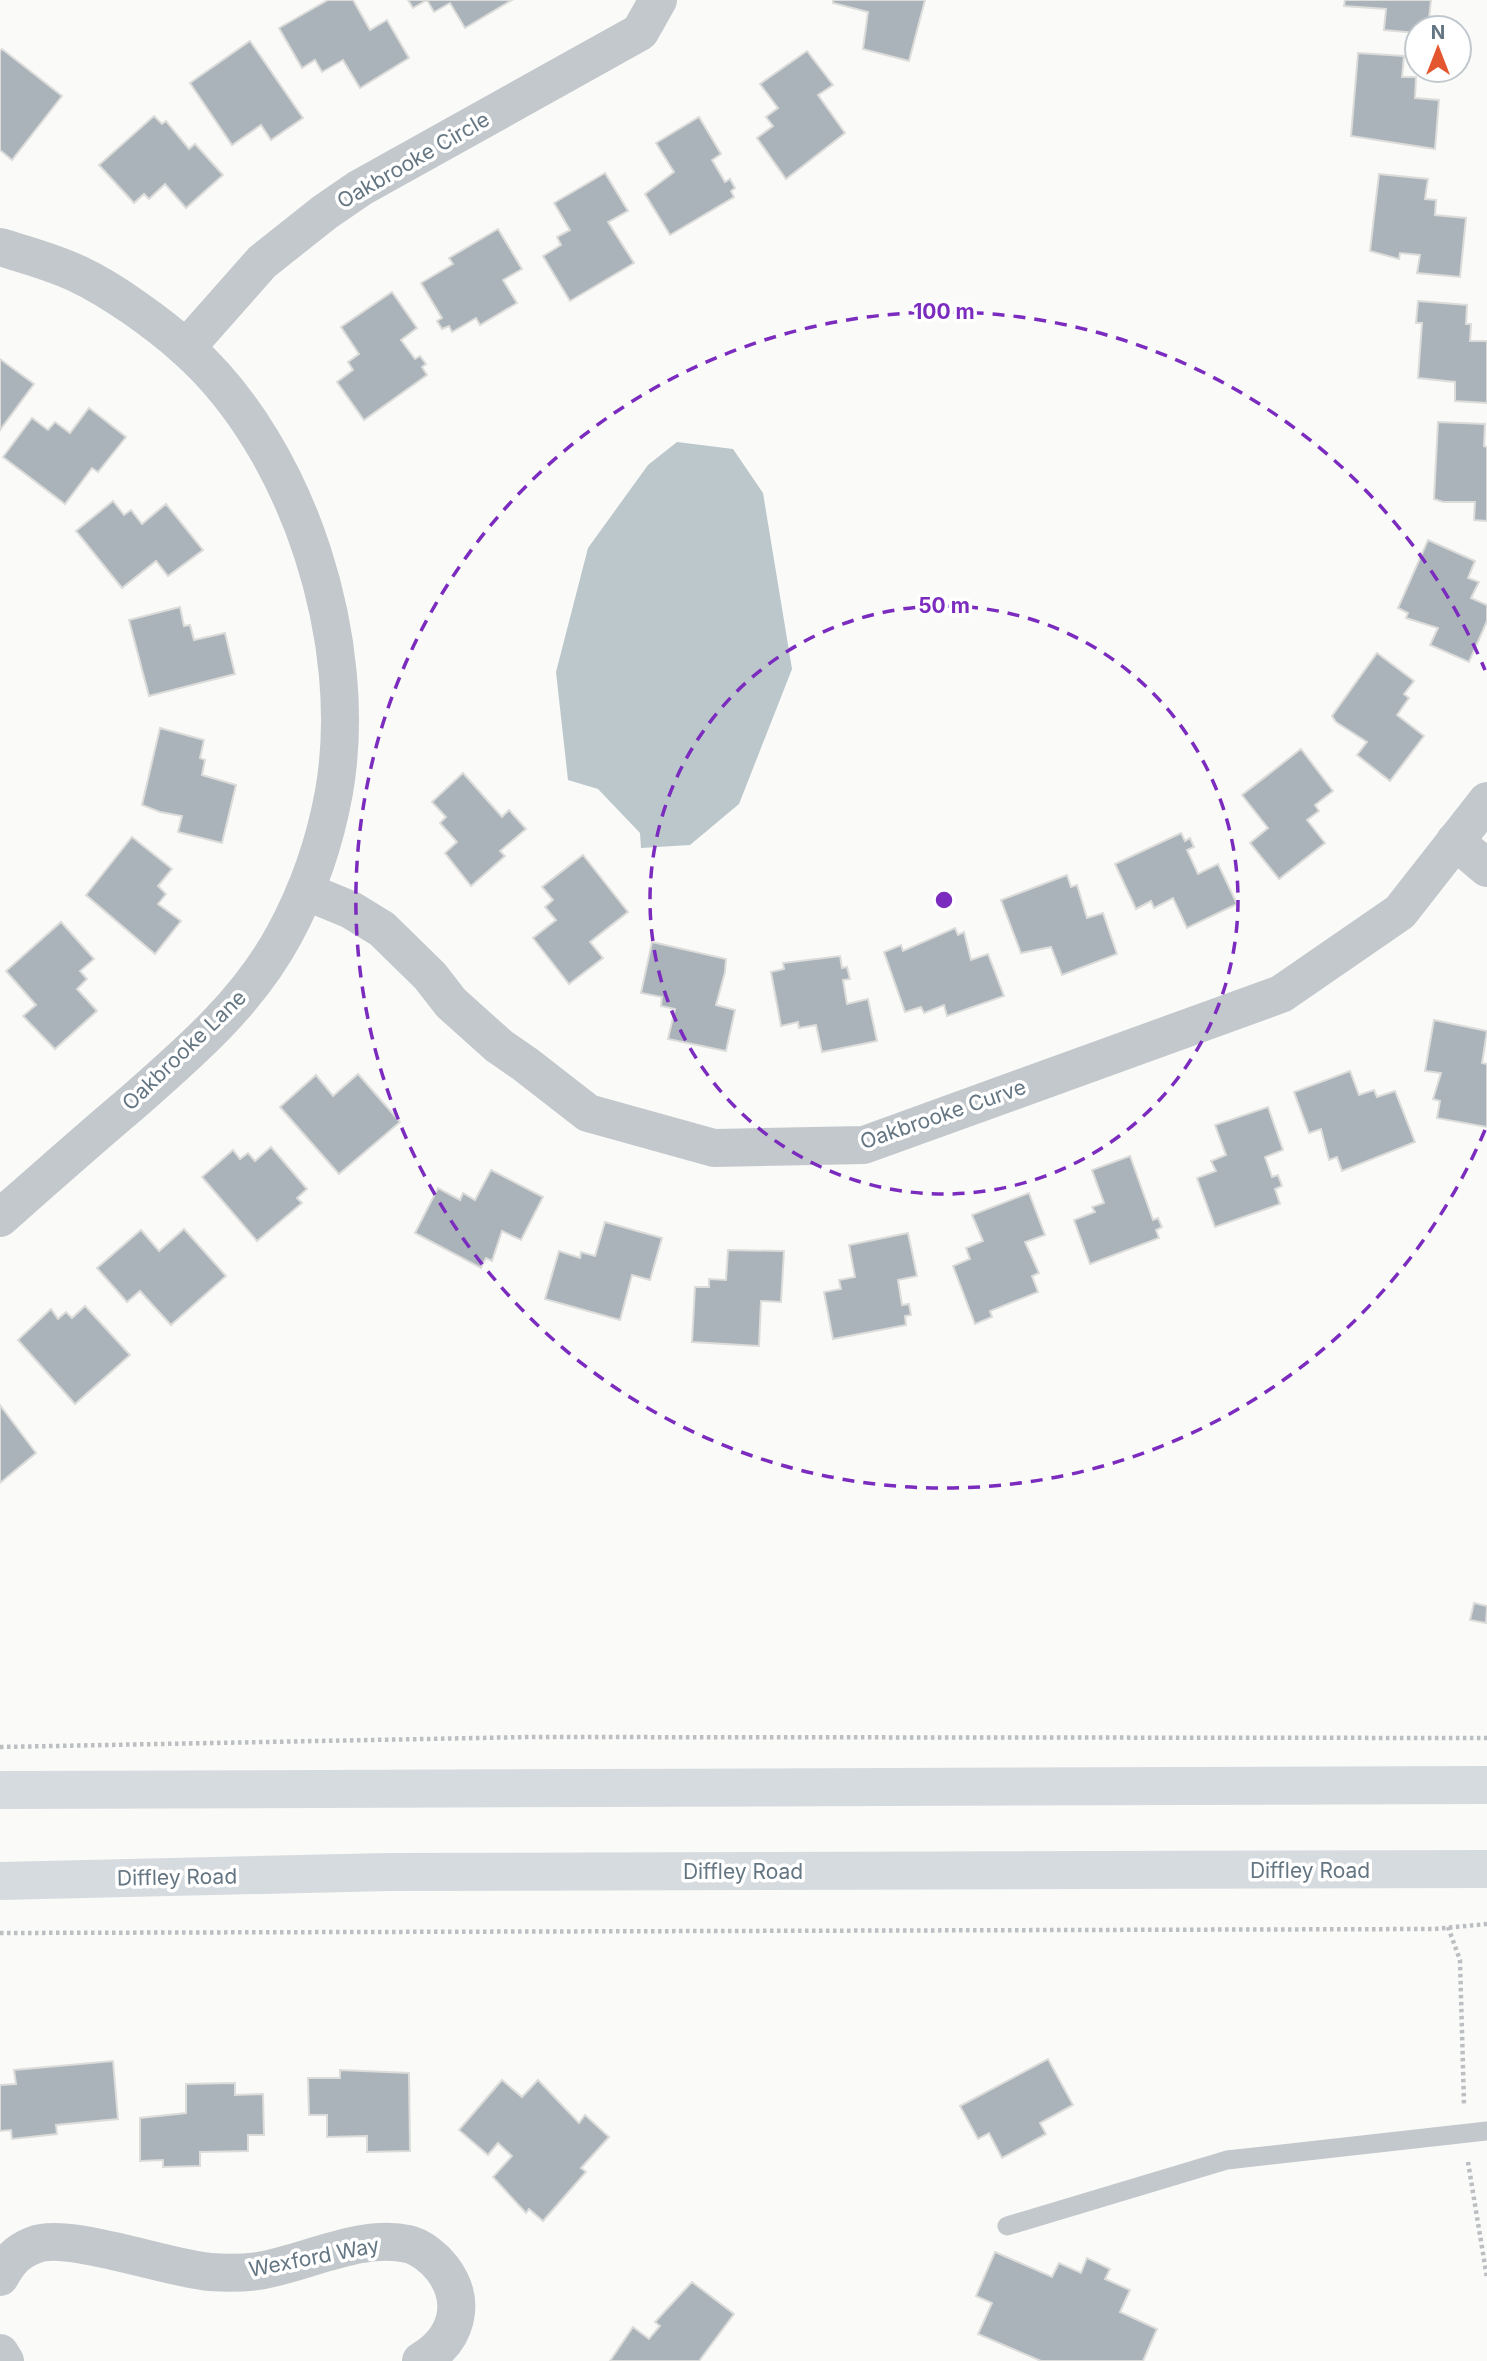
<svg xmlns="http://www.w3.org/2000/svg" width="1487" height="2361" font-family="Inter,sans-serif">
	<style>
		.water { fill: #bbc7cb }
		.building { fill: #aab3b9; stroke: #dcdcda; stroke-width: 2 }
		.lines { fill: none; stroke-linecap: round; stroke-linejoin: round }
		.path { stroke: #bbbfc2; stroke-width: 4.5; stroke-dasharray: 3.5 3.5; stroke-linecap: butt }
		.service { stroke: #c3c8cc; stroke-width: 19 }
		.minor { stroke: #c3c8cc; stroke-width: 38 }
		.secondary { stroke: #d6dbdf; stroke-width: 38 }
		.ring { fill: none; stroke: #7b2cbf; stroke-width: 3.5; stroke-dasharray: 12 9 }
		.labels { text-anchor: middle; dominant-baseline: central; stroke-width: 7; stroke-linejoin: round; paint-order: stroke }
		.street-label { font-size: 21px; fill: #657683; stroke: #fff }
		.centre { fill: #7b2cbf; stroke: #fff; stroke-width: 3.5 }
		.ring-label { font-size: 21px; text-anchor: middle; font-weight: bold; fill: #7b2cbf; stroke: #fff; stroke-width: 7; stroke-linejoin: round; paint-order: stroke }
	</style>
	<rect width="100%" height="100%" fill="#fafaf8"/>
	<polygon class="water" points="677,442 733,449 763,493 792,669 739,804 690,845 641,848 640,833 598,789 568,780 556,672 588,548 648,465"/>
	<g class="building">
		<polygon points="328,0 353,0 370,30 387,20 409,58 360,88 343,60 322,72 315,60 302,68 279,28"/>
		<polygon points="408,0 512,0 465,28 450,3 434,12 427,0 413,8"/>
		<polygon points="833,0 925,0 909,61 863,49 868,12 833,3"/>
		<polygon points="1345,0 1431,0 1428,28 1417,28 1417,33 1384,30 1386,9 1344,6"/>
		<polygon points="250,41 303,118 271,140 261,125 232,145 190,83"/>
		<polygon points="2,49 62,96 12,160 0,150 0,51"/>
		<polygon points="807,51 833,85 818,95 845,133 786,179 757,138 773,126 766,117 778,108 760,84"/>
		<polygon points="1358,53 1404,56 1402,77 1416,77 1415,98 1439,100 1435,149 1351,136"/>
		<polygon points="154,116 162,124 166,121 189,149 195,144 223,175 186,208 165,184 149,199 144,194 134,203 99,165"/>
		<polygon points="699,117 721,154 712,160 725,182 730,179 735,188 731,191 734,197 670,235 645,194 674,172 656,143"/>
		<polygon points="605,173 628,211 608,222 634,263 570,301 543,256 561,245 557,237 570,230 554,203"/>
		<polygon points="1379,174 1428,179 1425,199 1436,200 1435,215 1466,218 1460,277 1417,273 1420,255 1400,253 1399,259 1370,251"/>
		<polygon points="498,229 522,269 503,280 517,303 480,325 476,318 452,332 449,326 442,329 437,321 442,318 421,283 453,264 449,258"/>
		<polygon points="392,292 417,328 401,340 415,359 420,356 426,364 422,367 427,375 364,420 337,382 353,370 348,362 359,354 341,327"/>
		<polygon points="1418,301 1467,305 1466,324 1471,324 1470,341 1487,341 1487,403 1455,401 1455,382 1418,378 1422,323 1416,323"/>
		<polygon points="0,359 34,384 0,430"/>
		<polygon points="89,408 126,437 98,472 92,468 65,504 3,457 32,418 48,430 55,422 70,433"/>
		<polygon points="1438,422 1485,424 1484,446 1487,447 1487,521 1474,520 1475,502 1443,502 1434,499"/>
		<polygon points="113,501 124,515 131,510 142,524 166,504 203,550 168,576 156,561 122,588 76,531"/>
		<polygon points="1428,540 1475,561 1468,578 1479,582 1471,598 1487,605 1487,621 1469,662 1430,645 1438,628 1406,618 1408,613 1398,608"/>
		<polygon points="180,607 184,626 190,625 194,640 225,633 235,674 149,696 129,620"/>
		<polygon points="1377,653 1414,681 1404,694 1409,698 1397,715 1424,736 1390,781 1357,755 1367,742 1336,722 1332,716"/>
		<polygon points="160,728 204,740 200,758 205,760 202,775 236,785 222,843 178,832 182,816 160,812 142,805"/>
		<polygon points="1301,749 1333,791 1315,805 1319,811 1307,820 1325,843 1279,879 1250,843 1268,828 1242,795"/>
		<polygon points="463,773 502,817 509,810 526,829 500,851 505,856 471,886 445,853 457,842 440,823 446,817 432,802"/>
		<polygon points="1181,833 1185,841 1190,838 1194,847 1187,850 1198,874 1218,864 1237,904 1187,928 1173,898 1154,908 1151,901 1136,909 1115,864"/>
		<polygon points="132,837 172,869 158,886 166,894 158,904 181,921 155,954 86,895"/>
		<polygon points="583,855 628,912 590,942 603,958 569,984 533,938 556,920 545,907 553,900 542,887"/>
		<polygon points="1067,875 1071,887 1077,885 1087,918 1103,913 1117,954 1062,975 1051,947 1021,953 1001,900"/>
		<polygon points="61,922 94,959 80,971 87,979 77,989 97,1011 55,1049 23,1016 36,1005 6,971"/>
		<polygon points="955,928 958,935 964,932 971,960 988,954 1004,996 947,1016 944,1005 924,1013 921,1007 905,1012 884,952 901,945 903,951"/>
		<polygon points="652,942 726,959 725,972 716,1005 735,1010 726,1051 668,1039 675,1009 661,1006 662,997 641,993"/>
		<polygon points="840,956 842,968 847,967 850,979 843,980 847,1004 868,999 877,1041 822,1052 816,1025 799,1028 798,1022 781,1026 771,972 784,969 783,963"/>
		<polygon points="1434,1020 1487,1031 1482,1063 1487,1064 1487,1127 1437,1118 1440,1101 1433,1099 1441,1073 1425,1071"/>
		<polygon points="1350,1071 1359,1095 1374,1090 1377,1097 1395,1091 1415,1142 1342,1171 1337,1157 1329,1160 1321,1129 1309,1133 1294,1092"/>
		<polygon points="358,1074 400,1122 339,1174 280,1107 316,1075 333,1096"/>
		<polygon points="1268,1107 1283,1150 1265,1157 1272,1177 1278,1175 1282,1186 1275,1189 1280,1204 1215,1227 1197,1178 1216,1171 1211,1161 1226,1155 1215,1125"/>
		<polygon points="271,1147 307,1189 297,1198 302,1203 257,1241 202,1177 233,1150 240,1159 248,1153 255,1161"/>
		<polygon points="1130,1156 1153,1220 1158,1218 1162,1227 1156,1230 1159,1238 1090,1264 1074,1220 1095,1212 1092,1207 1104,1203 1092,1170"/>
		<polygon points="491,1170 543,1197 521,1240 502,1231 492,1261 486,1258 481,1268 415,1233 438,1188 460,1200 463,1193 475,1200"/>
		<polygon points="1029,1193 1045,1235 1025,1242 1039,1273 1032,1276 1038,1292 990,1311 992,1317 975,1324 953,1266 970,1259 966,1248 983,1241 972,1215"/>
		<polygon points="605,1222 662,1238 650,1280 632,1275 620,1320 545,1299 559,1251 580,1258 581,1252 595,1256"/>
		<polygon points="184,1229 226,1276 171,1325 140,1291 127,1302 97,1268 141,1230 159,1251"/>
		<polygon points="908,1233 917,1276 898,1280 902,1305 909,1304 911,1315 905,1316 906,1325 833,1339 824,1292 841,1289 839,1280 855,1277 849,1245"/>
		<polygon points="728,1250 784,1251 781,1302 761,1301 759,1346 692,1342 695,1287 709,1287 709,1279 726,1280"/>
		<polygon points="85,1306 130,1355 75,1404 18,1340 51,1309 58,1319 66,1312 72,1318"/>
		<polygon points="0,1405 36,1453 0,1483"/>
		<polygon points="1474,1603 1487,1606 1486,1623 1470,1620"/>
		<polygon points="1048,2059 1073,2105 1040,2123 1046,2134 1002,2158 989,2133 978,2139 960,2106"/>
		<polygon points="113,2061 118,2119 56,2125 57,2134 12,2139 11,2130 0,2131 0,2085 16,2084 14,2070"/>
		<polygon points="340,2070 409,2073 410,2151 367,2152 367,2136 327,2137 327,2115 309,2115 308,2078 340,2078"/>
		<polygon points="502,2080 522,2097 538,2080 579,2123 585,2115 609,2137 581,2168 586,2172 543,2221 529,2209 526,2213 493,2177 512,2156 498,2143 488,2155 459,2130"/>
		<polygon points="235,2083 235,2095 263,2094 264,2135 248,2135 248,2151 200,2152 200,2166 163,2167 163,2160 140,2161 140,2118 186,2113 186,2084"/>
		<polygon points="995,2252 1052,2277 1059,2263 1081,2273 1087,2258 1110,2269 1105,2279 1130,2290 1120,2312 1157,2329 1143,2361 1041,2361 978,2334 992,2303 976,2296"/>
		<polygon points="692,2282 734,2314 699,2361 610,2361 633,2327 649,2339 660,2326 655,2322"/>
	</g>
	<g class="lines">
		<g class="path">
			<polyline points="0,1747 530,1737 1487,1738"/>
			<polyline points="1448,1927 1460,1960 1464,2104"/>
			<polyline points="0,1933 1434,1929 1487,1924"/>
			<polyline points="1468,2162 1487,2278"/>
		</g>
		<polyline class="service" points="1007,2226 1227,2160 1487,2131"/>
		<g class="minor">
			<path d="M0,247C26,255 53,262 78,274C112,290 158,323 187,349C300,450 360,644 334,792C325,842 308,891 284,935C248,1002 190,1052 133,1102C88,1140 44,1179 0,1218"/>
			<polyline points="186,348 262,262 325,212 360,188 640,32 658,0"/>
			<polyline points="1455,841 1487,868"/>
			<polyline points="305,891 351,910 382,929 430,976 451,1003 499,1046 525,1064 588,1113 714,1148 864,1145 1281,994 1400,912 1487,801"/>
			<path d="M0,2277C9,2261 16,2252 34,2245C66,2231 169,2269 210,2272C225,2273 243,2273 258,2271C304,2264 361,2233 408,2244C421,2247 434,2258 442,2268C468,2302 457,2340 421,2361"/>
			<polyline points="0,2353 5,2361"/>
		</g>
		<g class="secondary">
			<polyline points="0,1790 1487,1785"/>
			<polyline points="0,1881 389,1872 1487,1869"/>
		</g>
	</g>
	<g class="ring">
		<circle cx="944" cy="900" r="294"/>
		<path d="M1485 1130A588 588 0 1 1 1485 670"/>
	</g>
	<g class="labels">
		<g class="street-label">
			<text transform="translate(413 160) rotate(-30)">Oakbrooke Circle</text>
			<text transform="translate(184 1050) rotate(-44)">Oakbrooke Lane</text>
			<text transform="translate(943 1114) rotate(-19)">Oakbrooke Curve</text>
			<text x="1310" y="1870">Diffley Road</text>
			<text x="743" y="1871">Diffley Road</text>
			<text transform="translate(177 1877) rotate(-1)">Diffley Road</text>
			<text transform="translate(314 2257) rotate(-11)">Wexford Way</text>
		</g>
	</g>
	<circle cx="944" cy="900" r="10" class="centre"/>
	<g class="ring-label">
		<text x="944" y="319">100 m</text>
		<text x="944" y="613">50 m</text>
	</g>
	<g transform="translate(1438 49)"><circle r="33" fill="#ffffff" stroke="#c1c8cd" stroke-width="2"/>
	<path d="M0-5L12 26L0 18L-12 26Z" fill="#e4572e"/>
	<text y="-10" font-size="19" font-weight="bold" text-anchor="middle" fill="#657683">N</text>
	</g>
</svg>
